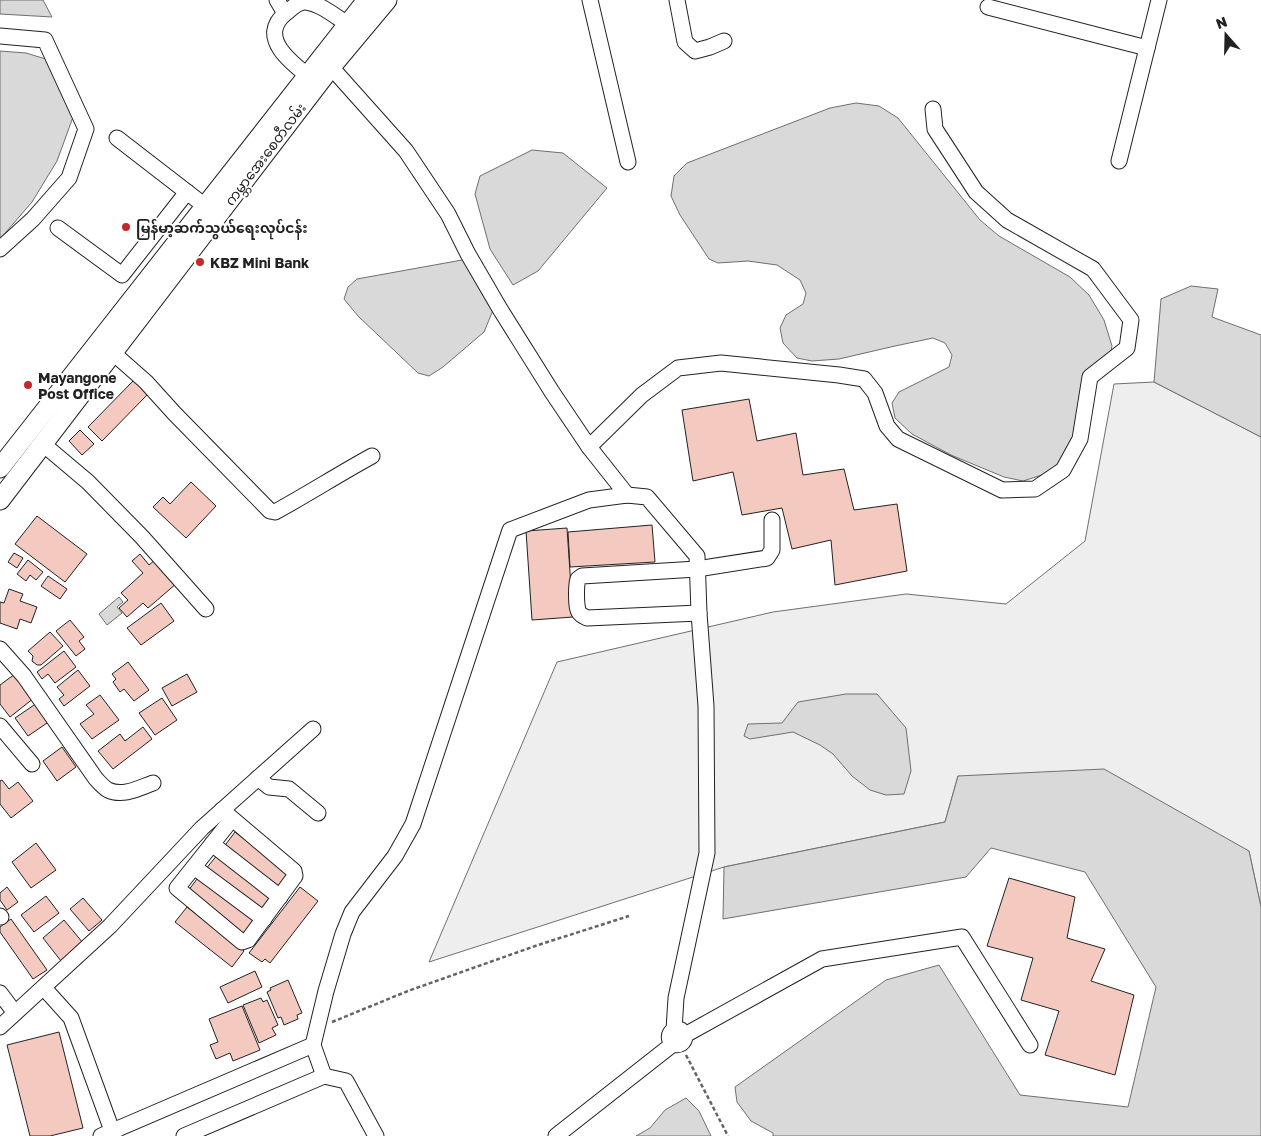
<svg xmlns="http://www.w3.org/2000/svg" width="1261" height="1136" font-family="'Golos Text','Noto Sans Myanmar',sans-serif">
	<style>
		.green { fill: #eee; stroke: #6f6f6f }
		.water { fill: #d9d9d9; stroke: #6f6f6f }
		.building { fill: #f3c9c0; stroke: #222 }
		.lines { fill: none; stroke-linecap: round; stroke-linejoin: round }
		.minor-casing { stroke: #222; stroke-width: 17 }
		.major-casing { stroke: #222; stroke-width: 21 }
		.path { stroke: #646464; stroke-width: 2.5; stroke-dasharray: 4 2.5; stroke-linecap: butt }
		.minor { stroke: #fff; stroke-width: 15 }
		.major { stroke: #fff; stroke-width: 19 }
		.poi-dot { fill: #c62828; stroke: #fff; stroke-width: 2 }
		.labels { text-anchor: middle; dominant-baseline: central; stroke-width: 4; stroke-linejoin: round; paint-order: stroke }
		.street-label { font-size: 14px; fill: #222; stroke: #fff }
		.poi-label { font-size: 14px; font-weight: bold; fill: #222; stroke: #fff; text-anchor: start }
	</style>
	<rect width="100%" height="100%" fill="#fff"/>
	<polygon class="green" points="1154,382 1261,437 1261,907 1249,851 958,776 945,822 724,867 429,962 557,662 773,612 906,594 1006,604 1085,541 1114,384"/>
	<g class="water">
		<polygon points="0,0 43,0 52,17 0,14"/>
		<polygon points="0,51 26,53 49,60 73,117 57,161 32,202 0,239"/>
		<polygon points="856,103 879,106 898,118 980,220 999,236 1070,277 1089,295 1104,320 1112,346 1111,351 1106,357 1086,372 1074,440 1060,464 1048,473 1023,481 1004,477 951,455 912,434 895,418 892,403 899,392 949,367 952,355 945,343 933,338 895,346 839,359 812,361 797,358 783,343 780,328 786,315 803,304 806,293 800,280 777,265 748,261 718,263 709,259 680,215 671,196 674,176 687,163 830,108"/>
		<polygon points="532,150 563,153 607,188 538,271 513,285 490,249 475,194 480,176"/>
		<polygon points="473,258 496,303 484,332 443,367 429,376 418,373 358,316 344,299 348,287 357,279"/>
		<polygon points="1191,286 1218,289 1212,317 1261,335 1261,437 1154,382 1161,299"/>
		<polygon points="119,597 123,602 117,607 122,613 107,625 99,614"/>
		<polygon points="846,694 877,694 906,728 911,771 904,794 886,795 870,790 852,776 833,754 820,745 793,732 750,739 744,736 748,724 782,723 798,702"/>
		<polygon points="1104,769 1249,851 1261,907 1261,1136 773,1136 773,1133 751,1121 737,1102 735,1087 886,980 939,965 1020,1095 1128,1107 1156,987 1085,872 991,848 966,877 723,919 724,867 945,822 958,776"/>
		<polygon points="686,1098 699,1111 711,1136 636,1136 650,1128 665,1110"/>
	</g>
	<g class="building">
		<polygon points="135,379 149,393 102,441 88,427"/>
		<polygon points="749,399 757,441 796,433 803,475 844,469 854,510 897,504 907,571 835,585 831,540 792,549 782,508 742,515 733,472 693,481 682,410"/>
		<polygon points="80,430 94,444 82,455 69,441"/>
		<polygon points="191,482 216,506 186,538 153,507 163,497 170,504"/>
		<polygon points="37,516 87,554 65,582 15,544"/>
		<polygon points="652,525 655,562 570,567 568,532"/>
		<polygon points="567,528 573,617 532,620 526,531"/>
		<polygon points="14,553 23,558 17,568 8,562"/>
		<polygon points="140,554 149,565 156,559 177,583 148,608 143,603 127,617 119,608 128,600 121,593 143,573 132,561"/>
		<polygon points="28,560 43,572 36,580 30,575 26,581 17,574"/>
		<polygon points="48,576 67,589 60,599 41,586"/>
		<polygon points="9,589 23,594 20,601 37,607 31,623 20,619 17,629 0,623 0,602 4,603"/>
		<polygon points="161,603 174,621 141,645 127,628"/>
		<polygon points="70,620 84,637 79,641 85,649 76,656 56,631"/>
		<polygon points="50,632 63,646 41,665 37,665 32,661 33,656 28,651"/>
		<polygon points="64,651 76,667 55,683 48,674 42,679 37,672"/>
		<polygon points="128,662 149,690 134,701 124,689 120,692 113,682 116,679 112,674"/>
		<polygon points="78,670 90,686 64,706 59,699 64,695 57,687"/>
		<polygon points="15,674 34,698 10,717 0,704 0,685"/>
		<polygon points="187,674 197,692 172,706 162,688"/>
		<polygon points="100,695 119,720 92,739 80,724 94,714 86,705"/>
		<polygon points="162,698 177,720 155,735 139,713"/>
		<polygon points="37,703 50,721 28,736 15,718"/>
		<polygon points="143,727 152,739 113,769 98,751 120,734 125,741"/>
		<polygon points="62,747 76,767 57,781 43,761"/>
		<polygon points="2,780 9,789 18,782 33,801 11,818 0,804 0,781"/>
		<polygon points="235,832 292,876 280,892 223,848"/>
		<polygon points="36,843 56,870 31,888 12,862"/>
		<polygon points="218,854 275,898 262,914 205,870"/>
		<polygon points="200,875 257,919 245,935 188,891"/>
		<polygon points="1009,878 1075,897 1067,938 1105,949 1091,981 1134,995 1115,1075 1045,1055 1059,1011 1021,1000 1033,958 987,946"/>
		<polygon points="7,887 18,902 7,910 0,900 0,893"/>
		<polygon points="300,887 318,901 270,963 265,959 262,962 249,953"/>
		<polygon points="46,896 59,913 34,932 21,915"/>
		<polygon points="83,898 102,920 89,931 70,909"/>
		<polygon points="187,907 244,951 232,967 175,922"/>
		<polygon points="11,919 47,970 33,979 0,932 0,927"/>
		<polygon points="64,920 83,943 61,961 43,938"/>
		<polygon points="255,971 262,987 228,1003 220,987"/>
		<polygon points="288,980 302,1013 297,1015 298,1019 284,1025 281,1017 278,1018 267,992 271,990 270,988"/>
		<polygon points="261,998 263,1002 267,1000 278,1025 272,1028 276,1035 259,1043 243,1005"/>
		<polygon points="242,1006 260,1050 233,1061 230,1053 216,1059 210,1045 218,1042 209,1019"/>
		<polygon points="59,1032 83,1128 50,1136 30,1136 7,1045"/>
	</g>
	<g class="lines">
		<g class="minor-casing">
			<g id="minor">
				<polyline points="277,0 285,13"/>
				<polyline points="590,0 628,162"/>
				<polyline points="677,0 685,42 695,51 710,47 724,41"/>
				<polyline points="988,7 1147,48"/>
				<polyline points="0,36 45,40 86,129 69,178 33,219 0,249"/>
				<polyline points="331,67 406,151 448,214 468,254 500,309 552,392 589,447 627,495"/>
				<path d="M316,82C295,66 255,38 286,13C292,8 298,1 306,2C321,4 335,16 347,24"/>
				<polyline points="117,138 205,206"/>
				<polyline points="1119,161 1159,0"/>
				<polyline points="58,228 122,275 187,192"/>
				<path d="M112,352L146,382L174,413L270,511L275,512C308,494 339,474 372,456"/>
				<polyline points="43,444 88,482 142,537 206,609"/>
				<polyline points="589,447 642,395 678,368 721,363 839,375 864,379 875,393 887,426 898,439 1002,490 1035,489 1063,470 1080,439 1090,377 1127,348 1131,320 1093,269 1007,220 976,192 935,129 933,109"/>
				<path d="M699,613L587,618C583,616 579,614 578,610C576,603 576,585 578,579L582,576L697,569L767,558L772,550V520"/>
				<path d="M0,649L24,676L96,779C99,782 104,788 108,790C123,797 139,788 153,783"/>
				<polyline points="0,726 32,764"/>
				<polyline points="258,778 269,787 289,789 318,813"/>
				<polyline points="222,810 294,871 295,876 248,940 242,942 177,888 232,819"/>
				<polyline points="212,844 280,897"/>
				<polyline points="194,867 264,919"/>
				<polyline points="0,916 1,917"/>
				<polyline points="44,988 71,1018 114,1136"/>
				<polyline points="0,993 15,1013"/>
				<polyline points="0,1027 110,926 202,828 313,729"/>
				<polyline points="685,1035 822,959 962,937 1030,1045"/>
				<polyline points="324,1076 313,1045 326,991 343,934 352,912 395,856 413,824 510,530 589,500 627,495 647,497 697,556 699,613 706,706 707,853 676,998 674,1030"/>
				<polyline points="101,1136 313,1045"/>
				<polyline points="184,1136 324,1076 346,1081 376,1136"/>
				<path d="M556,1136L673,1044C680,1046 685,1043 685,1035L681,1030C671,1027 665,1037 673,1044"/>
			</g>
		</g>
		<g class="major-casing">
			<g id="major">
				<polyline points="0,468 367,0"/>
				<polyline points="0,500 331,67 387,0"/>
			</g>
		</g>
		<g class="path">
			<polyline points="332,1022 408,991 538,945 629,916"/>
			<polyline points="686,1055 728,1136"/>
		</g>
		<use href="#minor" class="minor"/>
		<use href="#major" class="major"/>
	</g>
	<g class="poi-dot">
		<circle cx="126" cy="227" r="5"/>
		<circle cx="200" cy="262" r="5"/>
		<circle cx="28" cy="385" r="5"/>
	</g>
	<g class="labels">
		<g class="street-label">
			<text transform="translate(265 154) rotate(-53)">ကမ္ဘာအေးစေတီလမ်း</text>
		</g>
		<g class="poi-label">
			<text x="136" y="227">မြန်မာ့ဆက်သွယ်ရေးလုပ်ငန်း</text>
			<text x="210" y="262">KBZ Mini Bank</text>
			<text x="38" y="377">Mayangone<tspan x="38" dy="16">Post Office</tspan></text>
		</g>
	</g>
	<g transform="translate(1226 35) rotate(340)" stroke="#ffffff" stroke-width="4" paint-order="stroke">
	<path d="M0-4L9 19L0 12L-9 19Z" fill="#222222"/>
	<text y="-8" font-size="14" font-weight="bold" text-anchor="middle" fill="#222222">N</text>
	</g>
</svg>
